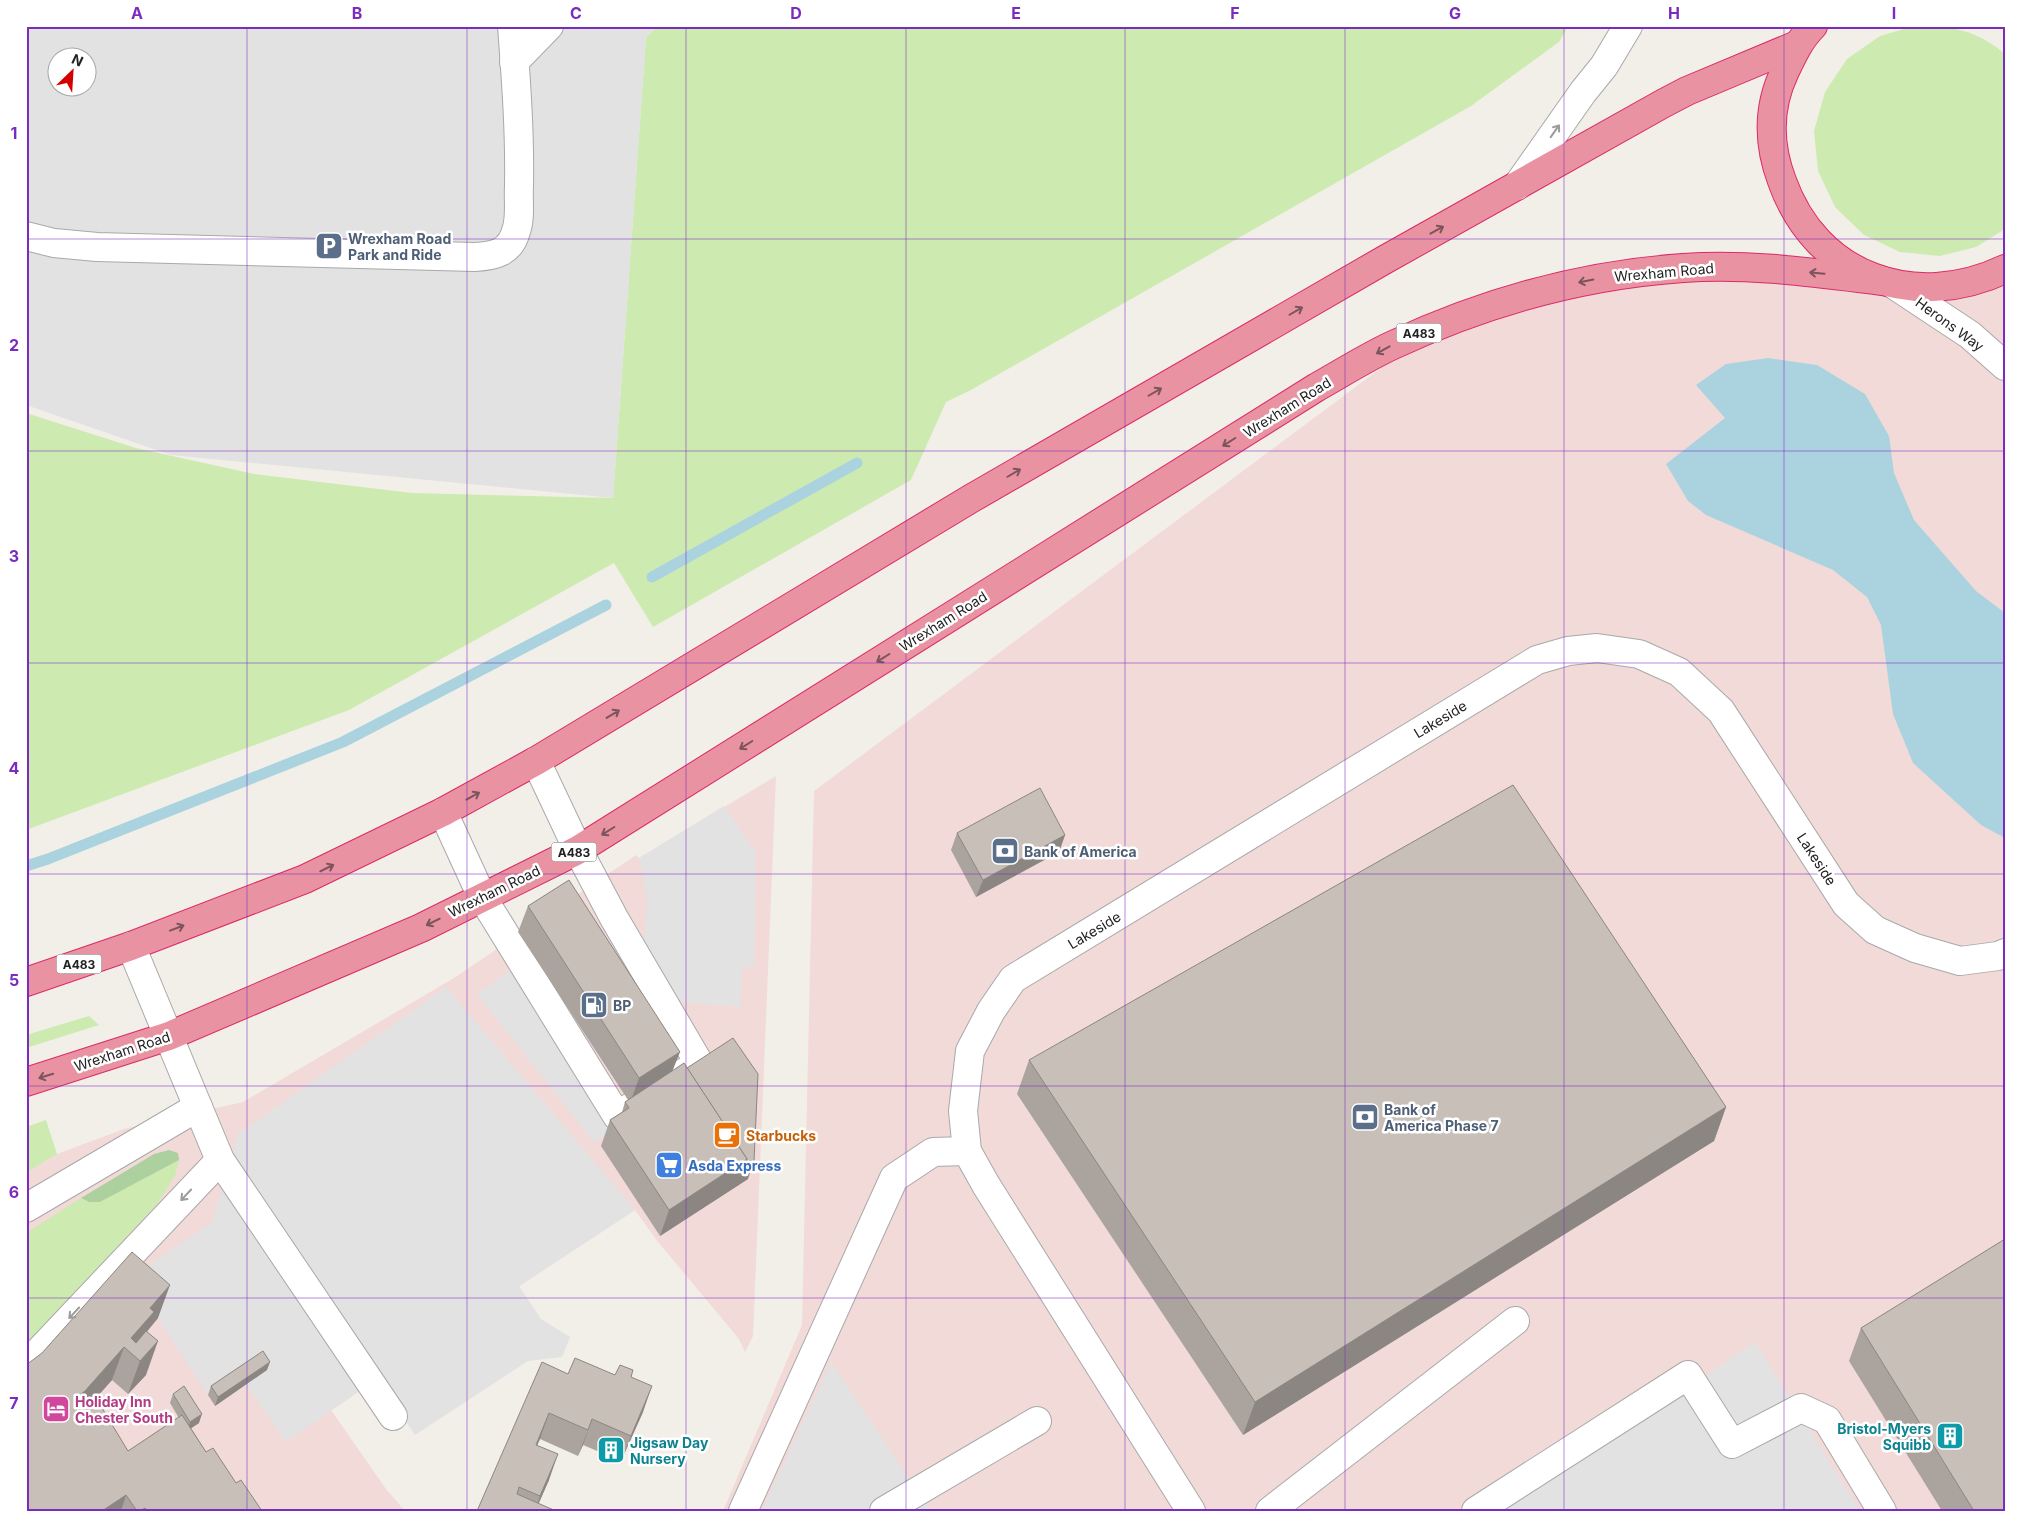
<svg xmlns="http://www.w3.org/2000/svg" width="2031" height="1537" font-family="Inter,sans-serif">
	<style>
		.commercial { fill: #f2dad9 }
		.grass { fill: #cdebb0 }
		.forest { fill: #add19e }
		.parking { fill: #e2e2e2; fill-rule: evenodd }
		.water { fill: #aad3df }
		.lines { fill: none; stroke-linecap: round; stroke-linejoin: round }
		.stream { stroke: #aad3df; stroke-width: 11 }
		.minor-casing { stroke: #a9a9a9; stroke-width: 30 }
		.highway-casing { stroke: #dc2a67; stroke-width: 30 }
		.minor { stroke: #fff; stroke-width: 28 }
		.highway { stroke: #e892a2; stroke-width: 28 }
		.wall { fill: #aba49e }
		.shaded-wall { fill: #8b8681 }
		.building { fill: #c7bfb8; stroke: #8b8681 }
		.oneway { stroke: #9c9c9c }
		.oneway2 { stroke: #7b545c }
		.grid { fill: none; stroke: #7b2cbf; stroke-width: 1; stroke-opacity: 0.55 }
		.labels { text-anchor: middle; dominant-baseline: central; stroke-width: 5; stroke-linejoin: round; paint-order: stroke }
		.shield { fill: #fff; stroke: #646464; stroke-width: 1 }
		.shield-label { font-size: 12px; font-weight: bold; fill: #222 }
		.service-label { font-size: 14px; font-weight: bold; fill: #4e5e75; stroke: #fff; text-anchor: start }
		.street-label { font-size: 14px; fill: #222; stroke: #fff }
		.food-label { font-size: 14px; font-weight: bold; fill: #c56008; stroke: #fff; text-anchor: start }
		.shop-label { font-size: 14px; font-weight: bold; fill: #366cbe; stroke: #fff; text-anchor: start }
		.hotel-label { font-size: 14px; font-weight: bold; fill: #b23c85; stroke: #fff; text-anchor: start }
		.culture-label { font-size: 14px; font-weight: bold; fill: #0d838f; stroke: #fff; text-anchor: end }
		.neatline { fill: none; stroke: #7b2cbf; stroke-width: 2 }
		.grid-label { font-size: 16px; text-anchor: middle; font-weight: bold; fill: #7b2cbf }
	</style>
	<rect width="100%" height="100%" fill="#f2efe9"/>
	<g class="commercial">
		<polygon points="2005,269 2005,1511 723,1511 802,1325 814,791 1440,324 1617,275 1883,281"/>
		<polygon points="776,776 753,1336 745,1352 739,1339 658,1242 635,1210 331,1410 386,1489 405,1511 26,1511 26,1173 57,1154 124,1129 243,1102 454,978 636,855 639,858"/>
	</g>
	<g class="grass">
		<polygon points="658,26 1568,26 1559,42 1471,106 971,390 946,402 911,480 653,627 614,563 349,710 26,830 26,413 136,448 254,474 412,493 613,498 646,37"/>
		<path d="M1914,26C1952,26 1975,29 2005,54V229L1976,247L1940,256L1900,252L1864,235L1835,207L1818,171L1814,131L1825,92L1847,59L1880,36Z"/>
		<polygon points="89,1016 99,1025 26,1048 26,1035"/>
		<polygon points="46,1120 57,1154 26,1173 26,1127"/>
		<polygon points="179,1160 175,1176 157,1204 26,1345 26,1233 81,1198 89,1202 100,1202"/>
	</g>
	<polygon class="forest" points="169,1150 178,1153 179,1160 100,1202 89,1202 81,1198 154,1154"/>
	<g class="parking">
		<path d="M26,26H658L646,37L613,498L171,455L26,405ZM58,58H88V88H58Z"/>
		<polygon points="724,806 756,853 754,967 742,967 741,1007 641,999 647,898 639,858"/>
		<polygon points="528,958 631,1118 594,1142 477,994"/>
		<polygon points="446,987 635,1210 519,1286 541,1319 570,1337 562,1357 528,1361 415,1435 377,1379 286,1442 246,1385 267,1370 260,1360 208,1395 158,1318 120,1285 212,1222 238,1134"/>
		<polygon points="1755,1342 1860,1511 1505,1511"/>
		<polygon points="831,1362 931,1511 762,1511"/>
	</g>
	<polygon class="water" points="1768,358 1817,365 1865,394 1889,436 1894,473 1914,520 1976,591 2005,613 2005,838 1981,825 1913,763 1893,714 1881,625 1867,597 1833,570 1706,515 1688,501 1666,464 1725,418 1696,385 1726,364"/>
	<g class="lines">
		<g class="stream">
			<polyline points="652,577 857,463"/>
			<polyline points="26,866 48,859 343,742 606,605"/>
		</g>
		<g class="minor-casing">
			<g id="minor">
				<polyline points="514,62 549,26"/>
				<polyline points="1517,186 1583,92 1604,66 1628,26"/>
				<path d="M26,236L54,243L97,247L475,257C494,256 510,253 516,231C521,218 518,200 519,186C520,132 516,80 512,26"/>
				<polyline points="1893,284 1970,335 2005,366"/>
				<polyline points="443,812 482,897 617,1116 699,1063 614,918 578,850 536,761"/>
				<polyline points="131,946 220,1160 393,1416"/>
				<polyline points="26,1208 198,1107"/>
				<polyline points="26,1365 220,1160"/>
				<polyline points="743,1511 894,1178 933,1152 967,1151"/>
				<polyline points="884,1511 1037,1421"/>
				<polyline points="1191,1511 986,1185 967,1151 963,1111 970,1051 991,1011 1013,979 1537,660 1568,651 1597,648 1639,654 1679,672 1721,711 1846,904 1875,930 1915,948 1960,961 1998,956 2005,953"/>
				<polyline points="1270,1511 1515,1321"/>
				<polyline points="1476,1511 1688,1375 1732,1444 1801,1408 1827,1420 1882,1511"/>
			</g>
		</g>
		<g class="highway-casing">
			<g id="highway">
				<path d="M1813,26C1800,39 1793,54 1785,71C1768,106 1768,144 1782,181C1816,277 1914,312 2005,269"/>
				<polyline points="26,982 131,946 305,879 443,812 536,761 972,498 1386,259 1664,103 1687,91 1797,45"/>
				<path d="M26,1082L169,1036L421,928L578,850L1317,387C1342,373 1367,357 1393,345C1485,302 1583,275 1683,268C1750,263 1817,273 1883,281"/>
			</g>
		</g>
		<use href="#minor" class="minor"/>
		<use href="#highway" class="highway"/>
	</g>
	<g class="wall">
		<polygon points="957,833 1065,835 1059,852 976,897 951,850"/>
		<polygon points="528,906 673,1071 748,1179 660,1236 601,1146 610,1120 622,1112 625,1102 628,1100 518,932"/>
		<polygon points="1029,1060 1726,1107 1714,1141 1243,1435 1017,1094"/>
		<polygon points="158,1318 147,1332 146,1375 128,1394 112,1380 86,1409 128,1451 179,1418 170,1403 173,1394 199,1423 191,1428 206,1452 262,1511 26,1511 26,1365"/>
		<polygon points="1861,1328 2005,1511 1942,1511 1849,1361"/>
		<polygon points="267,1370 215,1406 208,1395 211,1386"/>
		<polygon points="568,1374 631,1377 643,1412 621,1461 583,1445 578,1456 540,1439 537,1445 549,1480 539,1503 477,1511"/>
	</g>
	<g class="shaded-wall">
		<polygon points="1065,835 1059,852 976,897 983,880"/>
		<polygon points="680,1052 670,1077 630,1103 639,1078"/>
		<polygon points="1726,1107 1714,1141 1243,1435 1255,1402"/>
		<polygon points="747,1159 754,1161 748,1179 660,1236 669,1210"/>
		<polygon points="170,1285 158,1318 147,1331 142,1346 134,1355 131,1338 150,1308"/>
		<polygon points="158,1341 146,1375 128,1394 140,1361"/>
		<polygon points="124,1347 112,1380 73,1424 77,1397"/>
		<polygon points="270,1362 267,1370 215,1406 218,1397"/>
		<polygon points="652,1386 643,1412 621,1461 631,1436"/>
		<polygon points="549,1413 540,1439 526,1470 536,1445"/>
		<polygon points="202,1414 199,1423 187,1431 190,1422"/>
		<polygon points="592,1419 583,1445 578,1456 588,1430"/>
		<polygon points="558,1454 549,1480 535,1511 540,1496"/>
		<polygon points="126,1495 121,1511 102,1511"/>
	</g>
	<g class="building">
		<polygon points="1513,785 1726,1107 1255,1402 1029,1060"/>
		<polygon points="1040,788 1065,835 983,880 957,833"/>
		<polygon points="569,880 680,1052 639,1078 528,906"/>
		<polygon points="733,1038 758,1074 754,1161 744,1168 747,1159 687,1068"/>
		<polygon points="684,1063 747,1159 669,1210 610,1120 629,1108 625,1102"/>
		<polygon points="2005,1239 2005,1511 1974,1511 1861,1328"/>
		<polygon points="132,1252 170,1285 150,1308 154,1312 131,1338 136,1343 146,1331 158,1341 140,1361 124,1347 85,1391 77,1397 87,1410 99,1403 128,1451 182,1415 206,1452 213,1448 236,1483 241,1480 262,1511 147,1511 145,1508 140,1511 137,1511 126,1495 102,1511 26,1511 26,1365 42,1353"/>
		<polygon points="263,1351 270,1362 218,1397 211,1386"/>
		<polygon points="575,1358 615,1375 620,1365 633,1370 631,1377 652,1386 631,1436 592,1419 588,1430 549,1413 536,1445 558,1454 540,1496 519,1487 517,1494 556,1511 477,1511 542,1362 568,1374"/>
		<polygon points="184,1386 202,1414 190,1422 173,1394"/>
	</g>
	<defs><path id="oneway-shaft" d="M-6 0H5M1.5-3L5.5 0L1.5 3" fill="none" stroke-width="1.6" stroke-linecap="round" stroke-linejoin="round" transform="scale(1.25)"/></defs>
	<g class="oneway">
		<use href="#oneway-shaft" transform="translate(1555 131) rotate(-55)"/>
		<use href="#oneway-shaft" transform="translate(186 1195) rotate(133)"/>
		<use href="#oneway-shaft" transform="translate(74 1313) rotate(133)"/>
	</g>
	<g class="oneway2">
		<use href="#oneway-shaft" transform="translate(1437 230) rotate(-29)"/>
		<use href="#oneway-shaft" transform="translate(1817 273) rotate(-175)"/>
		<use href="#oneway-shaft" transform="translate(1586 281) rotate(169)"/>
		<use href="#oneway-shaft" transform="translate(1296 311) rotate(-30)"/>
		<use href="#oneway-shaft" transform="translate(1383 350) rotate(151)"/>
		<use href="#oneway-shaft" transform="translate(1155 392) rotate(-30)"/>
		<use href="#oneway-shaft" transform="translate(1229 442) rotate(148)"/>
		<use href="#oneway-shaft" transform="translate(1014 473) rotate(-30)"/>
		<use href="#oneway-shaft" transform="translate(883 658) rotate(148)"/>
		<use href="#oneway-shaft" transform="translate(613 714) rotate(-31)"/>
		<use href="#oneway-shaft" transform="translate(746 745) rotate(148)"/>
		<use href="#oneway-shaft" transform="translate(473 796) rotate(-29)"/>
		<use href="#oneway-shaft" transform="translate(608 831) rotate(148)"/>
		<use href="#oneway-shaft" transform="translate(327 868) rotate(-26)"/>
		<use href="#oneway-shaft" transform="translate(433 922) rotate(154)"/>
		<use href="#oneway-shaft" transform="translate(177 928) rotate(-21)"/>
		<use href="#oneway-shaft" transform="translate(46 1076) rotate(163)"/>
	</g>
	<path class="grid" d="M247,26V1511M467,26V1511M686,26V1511M906,26V1511M1125,26V1511M1345,26V1511M1564,26V1511M1784,26V1511M26,239H2005M26,451H2005M26,663H2005M26,874H2005M26,1086H2005M26,1298H2005"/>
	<defs>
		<g id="parking-square" transform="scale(1.4375)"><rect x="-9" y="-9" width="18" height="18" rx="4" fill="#5c6f8a" stroke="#fff"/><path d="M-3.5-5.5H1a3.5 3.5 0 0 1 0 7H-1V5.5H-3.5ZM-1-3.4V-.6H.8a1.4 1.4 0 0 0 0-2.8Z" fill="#fff"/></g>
		<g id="bank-square" transform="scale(1.4375)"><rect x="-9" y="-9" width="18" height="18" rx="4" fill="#5c6f8a" stroke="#fff"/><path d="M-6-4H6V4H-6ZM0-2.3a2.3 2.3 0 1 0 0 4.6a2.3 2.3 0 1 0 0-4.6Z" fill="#fff"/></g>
		<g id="fuel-square" transform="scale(1.4375)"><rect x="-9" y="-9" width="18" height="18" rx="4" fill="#5c6f8a" stroke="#fff"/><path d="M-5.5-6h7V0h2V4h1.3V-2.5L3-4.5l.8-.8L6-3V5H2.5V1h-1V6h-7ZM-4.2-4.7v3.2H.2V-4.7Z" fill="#fff"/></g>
		<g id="cafe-square" transform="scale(1.4375)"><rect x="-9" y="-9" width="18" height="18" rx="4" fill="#e8710a" stroke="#fff"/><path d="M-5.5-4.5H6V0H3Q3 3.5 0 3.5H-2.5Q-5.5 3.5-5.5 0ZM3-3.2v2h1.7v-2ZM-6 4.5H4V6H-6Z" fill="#fff"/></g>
		<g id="supermarket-square" transform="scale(1.4375)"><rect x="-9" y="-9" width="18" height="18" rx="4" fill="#3f7fe0" stroke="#fff"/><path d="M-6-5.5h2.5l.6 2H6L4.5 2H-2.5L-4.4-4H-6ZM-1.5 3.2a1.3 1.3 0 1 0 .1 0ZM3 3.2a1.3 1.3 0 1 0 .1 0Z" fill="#fff"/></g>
		<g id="hotel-square" transform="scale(1.4375)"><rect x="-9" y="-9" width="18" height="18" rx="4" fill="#d1479c" stroke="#fff"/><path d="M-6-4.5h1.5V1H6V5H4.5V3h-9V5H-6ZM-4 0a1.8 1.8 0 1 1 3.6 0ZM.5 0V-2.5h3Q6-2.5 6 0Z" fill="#fff"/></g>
		<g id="building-square" transform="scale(1.4375)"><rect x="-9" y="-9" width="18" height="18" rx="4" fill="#0f9aa8" stroke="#fff"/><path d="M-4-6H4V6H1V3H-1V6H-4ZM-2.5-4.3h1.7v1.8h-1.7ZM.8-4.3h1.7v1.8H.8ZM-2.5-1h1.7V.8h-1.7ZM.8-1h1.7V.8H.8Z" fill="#fff"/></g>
	</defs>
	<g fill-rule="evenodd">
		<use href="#parking-square" x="329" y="246"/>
		<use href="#bank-square" x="1005" y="851"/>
		<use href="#fuel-square" x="594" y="1005"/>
		<use href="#bank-square" x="1365" y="1117"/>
		<use href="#cafe-square" x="727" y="1135"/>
		<use href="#supermarket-square" x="669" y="1165"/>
		<use href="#hotel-square" x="56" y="1409"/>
		<use href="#building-square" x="1950" y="1436"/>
		<use href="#building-square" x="611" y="1450"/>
	</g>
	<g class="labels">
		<g class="shield">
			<rect x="1396.5" y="323.5" width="45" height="19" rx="4"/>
			<rect x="551.5" y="842.5" width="45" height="19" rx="4"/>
			<rect x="56.5" y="954.5" width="45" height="19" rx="4"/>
		</g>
		<g class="shield-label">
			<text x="1419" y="333">A483</text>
			<text x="574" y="852">A483</text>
			<text x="79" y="964">A483</text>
		</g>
		<g class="service-label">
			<text x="348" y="238">Wrexham Road<tspan x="348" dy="16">Park and Ride</tspan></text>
			<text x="1024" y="851">Bank of America</text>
			<text x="613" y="1005">BP</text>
			<text x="1384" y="1109">Bank of<tspan x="1384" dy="16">America Phase 7</tspan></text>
		</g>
		<g class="street-label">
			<text transform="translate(1664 272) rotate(-5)">Wrexham Road</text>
			<text transform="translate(1950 324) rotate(36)">Herons Way</text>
			<text transform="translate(1287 407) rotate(-32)">Wrexham Road</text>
			<text transform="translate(943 621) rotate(-32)">Wrexham Road</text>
			<text transform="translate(1440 719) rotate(-31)">Lakeside</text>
			<text transform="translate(1817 859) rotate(57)">Lakeside</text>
			<text transform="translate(494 891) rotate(-26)">Wrexham Road</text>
			<text transform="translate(1094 930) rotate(-31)">Lakeside</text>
			<text transform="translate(122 1051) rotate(-18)">Wrexham Road</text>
		</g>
		<g class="food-label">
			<text x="746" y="1135">Starbucks</text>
		</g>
		<g class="shop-label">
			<text x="688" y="1165">Asda Express</text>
		</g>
		<g class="hotel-label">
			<text x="75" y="1401">Holiday Inn<tspan x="75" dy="16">Chester South</tspan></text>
		</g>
		<g class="culture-label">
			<text x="1931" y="1428">Bristol-Myers<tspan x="1931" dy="16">Squibb</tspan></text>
			<text x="630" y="1442" text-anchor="start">Jigsaw Day<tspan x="630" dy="16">Nursery</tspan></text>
		</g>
	</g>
	<rect width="2031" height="1537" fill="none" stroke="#ffffff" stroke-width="55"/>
	<g transform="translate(72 72) rotate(25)"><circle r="24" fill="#ffffff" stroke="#a7a7a7"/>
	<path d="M0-4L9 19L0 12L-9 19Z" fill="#d40000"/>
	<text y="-8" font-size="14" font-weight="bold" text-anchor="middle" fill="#222222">N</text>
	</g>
	<rect x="28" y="28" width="1976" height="1482" class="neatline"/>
	<g class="grid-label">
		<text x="137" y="19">A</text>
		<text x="357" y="19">B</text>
		<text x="576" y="19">C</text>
		<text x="796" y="19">D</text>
		<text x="1016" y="19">E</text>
		<text x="1235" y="19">F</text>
		<text x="1455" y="19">G</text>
		<text x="1674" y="19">H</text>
		<text x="1894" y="19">I</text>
		<text x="14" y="139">1</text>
		<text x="14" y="351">2</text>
		<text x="14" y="562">3</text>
		<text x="14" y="774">4</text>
		<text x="14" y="986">5</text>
		<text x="14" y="1198">6</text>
		<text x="14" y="1409">7</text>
	</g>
</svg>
